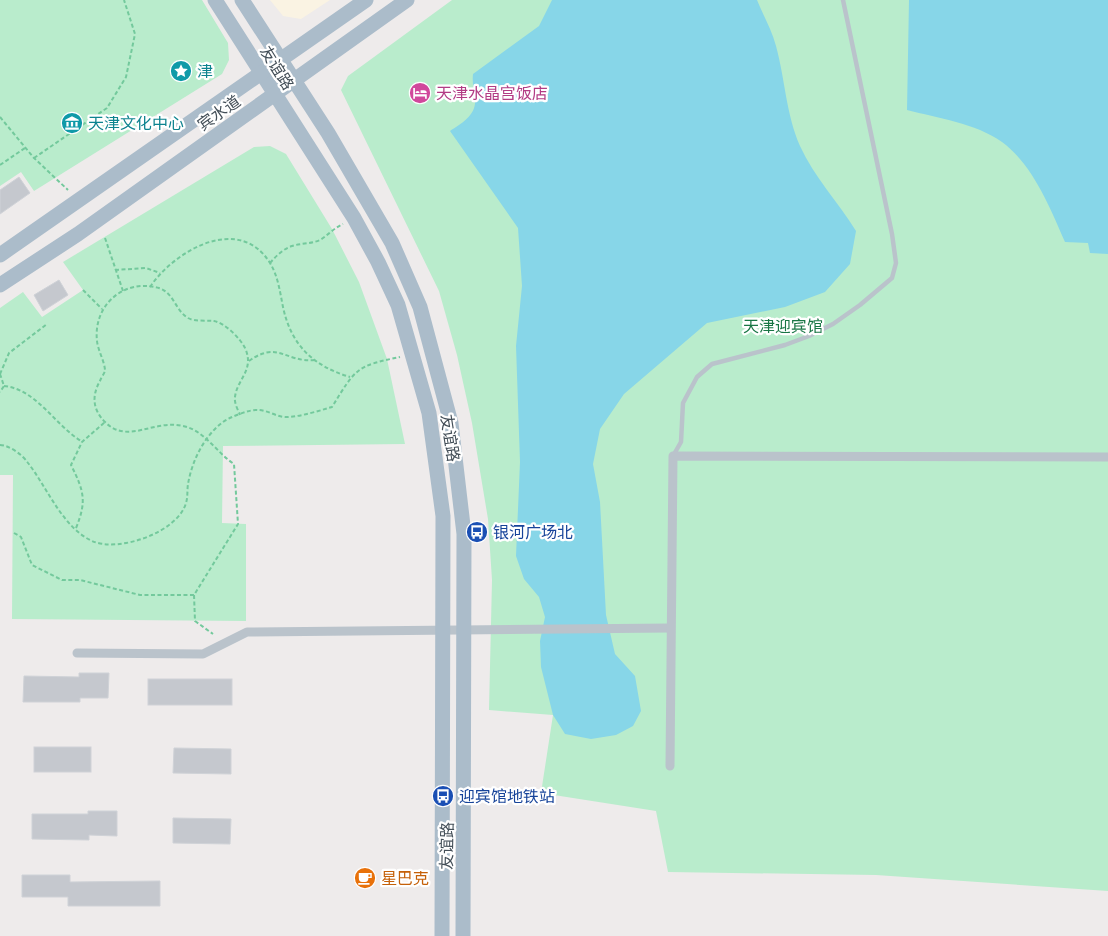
<svg xmlns="http://www.w3.org/2000/svg" width="1108" height="936" font-family="Roboto,'Noto Sans SC',sans-serif">
	<style>
		.commercial { fill: #faf3e3 }
		.green { fill: #b9eccc }
		.water { fill: #87d6e8 }
		.building { fill: #c5c8ce; stroke: #cfd2d7 }
		.lines { fill: none; stroke-linecap: round; stroke-linejoin: round }
		.path { stroke: #73c99c; stroke-width: 2; stroke-dasharray: 4 2.5; stroke-linecap: butt }
		.lane { stroke: #bac3cb; stroke-width: 4.5 }
		.street { stroke: #bac3cb; stroke-width: 9 }
		.primary { stroke: #abbcca; stroke-width: 15 }
		.labels { text-anchor: middle; dominant-baseline: central; stroke-width: 4.5; stroke-linejoin: round; paint-order: stroke }
		.street-label { font-size: 16px; fill: #444f58; stroke: #fff }
		.culture-label { font-size: 16px; fill: #0d838f; stroke: #fff; text-anchor: start }
		.hotel-label { font-size: 16px; fill: #b23c85; stroke: #fff; text-anchor: start }
		.park-label { font-size: 16px; fill: #197645; stroke: #fff }
		.transit-label { font-size: 16px; fill: #164399; stroke: #fff; text-anchor: start }
		.food-label { font-size: 16px; fill: #c56008; stroke: #fff; text-anchor: start }
	</style>
	<rect width="100%" height="100%" fill="#eeebeb"/>
	<polygon class="commercial" points="270,0 330,0 301,19 283,16"/>
	<g class="green">
		<polygon points="0,0 202,0 228,43 229,60 222,74 34,191 21,172 0,186"/>
		<polygon points="452,0 1108,0 1108,891 876,875 668,872 656,811 541,793 553,715 489,710 492,580 488,519 472,423 457,355 439,291 341,90 348,76"/>
		<polygon points="270,146 286,154 332,229 359,282 387,359 405,444 223,446 222,523 246,524 246,621 12,619 13,475 0,475 0,308 23,292 42,317 83,290 63,262 254,147"/>
	</g>
	<g class="water">
		<path d="M552,0H757C763,15 772,30 776,46C785,79 786,114 800,146C814,177 838,202 856,231L850,264L825,292L785,307L707,323L624,394L600,429L593,464L600,502L606,615L615,654L635,676L641,711L633,726L616,735L591,739L565,734L553,715L541,667L540,641L545,617L539,597L524,579L516,556L520,462L516,346L522,286L518,228L450,131C462,123 477,115 475,98C474,90 472,83 473,74L539,26Z"/>
		<path d="M909,0H1108V254L1090,253L1088,243L1065,242C1050,208 1033,165 1002,142C975,123 938,118 907,110Z"/>
	</g>
	<g class="building">
		<polygon points="19,177 30,193 0,214 0,190"/>
		<polygon points="59,280 68,295 43,311 34,295"/>
		<polygon points="79,673 109,673 108,698 80,698 80,702 23,702 24,676 79,677"/>
		<rect x="148" y="679" width="84" height="26"/>
		<rect x="34" y="747" width="57" height="25"/>
		<polygon points="174,748 231,749 231,774 173,773"/>
		<polygon points="88,811 117,811 117,836 89,835 89,840 32,839 32,814 88,814"/>
		<polygon points="173,818 231,819 230,844 173,843"/>
		<polygon points="22,875 70,875 70,882 160,881 160,906 68,906 68,897 22,897"/>
	</g>
	<g class="lines">
		<g class="path">
			<polyline points="0,117 34,158 68,190"/>
			<polyline points="34,158 107,108 126,77 135,34 124,0"/>
			<polyline points="0,165 25,148"/>
			<polyline points="105,238 123,291"/>
			<path d="M270,263C276,256 283,249 292,246C301,243 311,244 320,240C328,235 334,228 343,224"/>
			<polyline points="115,270 146,268 160,273"/>
			<path d="M150,287C174,251 239,213 270,263C278,276 280,292 283,307C291,345 313,366 350,377"/>
			<polyline points="83,290 102,309"/>
			<path d="M249,361C278,340 286,363 315,360"/>
			<polyline points="0,374 9,353 47,324"/>
			<polyline points="0,374 4,386 0,392"/>
			<path d="M4,386C36,389 55,425 81,441"/>
			<path d="M0,445C9,445 23,455 28,463C47,487 62,527 92,541C119,553 178,532 186,503C188,497 187,490 188,484C192,461 204,436 223,422C230,417 250,409 258,410C268,410 278,418 288,417C303,416 318,411 332,407C356,368 356,366 400,357"/>
			<path d="M76,528C87,501 84,491 71,465L82,442L105,422"/>
			<path d="M14,533L21,537L32,565L62,580H80L140,595H194L238,524L234,464C217,453 204,430 183,426C153,419 128,445 105,422C92,409 92,395 100,381C101,378 104,374 105,371C105,362 98,351 97,341C93,305 124,278 159,288C174,293 175,310 188,318C195,322 206,320 214,321C225,323 240,338 245,348C255,370 237,379 235,397C234,403 238,410 240,415"/>
			<polyline points="194,595 195,621 213,634"/>
		</g>
		<polyline class="lane" points="673,456 681,442 683,403 697,377 712,364 785,345 809,336 833,324 860,305 892,278 896,263 892,234 843,0"/>
		<g class="street">
			<polyline points="77,653 203,654 247,632 670,628"/>
			<polyline points="670,766 673,456 1108,457"/>
		</g>
		<g class="primary">
			<polyline points="215,0 354,218 378,262 398,305 429,413 443,516 442,936"/>
			<polyline points="242,0 328,133 392,243 420,307 451,423 464,534 463,936"/>
			<polyline points="0,255 366,0"/>
			<polyline points="0,285 78,234 407,0"/>
		</g>
	</g>
	<defs>
		<g id="sight-disc" transform="scale(1.125)"><circle r="9.5" fill="#0f9aa8" stroke="#fff"/><path d="M0-6L1.8-2.2L6-1.7L2.9 1.2L3.7 5.4L0 3.3L-3.7 5.4L-2.9 1.2L-6-1.7L-1.8-2.2Z" fill="#fff"/></g>
		<g id="hotel-disc" transform="scale(1.125)"><circle r="9.5" fill="#d1479c" stroke="#fff"/><path d="M-6-4.5h1.5V1H6V5H4.5V3h-9V5H-6ZM-4 0a1.8 1.8 0 1 1 3.6 0ZM.5 0V-2.5h3Q6-2.5 6 0Z" fill="#fff"/></g>
		<g id="museum-disc" transform="scale(1.125)"><circle r="9.5" fill="#0f9aa8" stroke="#fff"/><path d="M0-6L6-3V-2H-6V-3ZM-5-1h2V3h-2ZM-1-1h2V3h-2ZM3-1h2V3H3ZM-6 4H6V6H-6Z" fill="#fff"/></g>
		<g id="bus-disc" transform="scale(1.125)"><circle r="9.5" fill="#1a4fb4" stroke="#fff"/><path d="M-5-6H5V4H4V6H2V4H-2V6H-4V4H-5ZM-3.5-4V0h7V-4ZM-3.5 1.2v1.5H-2V1.2ZM2 1.2v1.5H3.5V1.2Z" fill="#fff"/></g>
		<g id="cafe-disc" transform="scale(1.125)"><circle r="9.5" fill="#e8710a" stroke="#fff"/><path d="M-5.5-4.5H6V0H3Q3 3.5 0 3.5H-2.5Q-5.5 3.5-5.5 0ZM3-3.2v2h1.7v-2ZM-6 4.5H4V6H-6Z" fill="#fff"/></g>
	</defs>
	<g fill-rule="evenodd">
		<use href="#sight-disc" x="181" y="71"/>
		<use href="#hotel-disc" x="420" y="93"/>
		<use href="#museum-disc" x="72" y="123"/>
		<use href="#bus-disc" x="477" y="532"/>
		<use href="#bus-disc" x="443" y="796"/>
		<use href="#cafe-disc" x="365" y="878"/>
	</g>
	<g class="labels">
		<g class="street-label">
			<text transform="translate(277 68) rotate(58)">友谊路</text>
			<text transform="translate(219 113) rotate(-35)">宾水道</text>
			<text transform="translate(450 438) rotate(81)">友谊路</text>
			<text transform="translate(447 846) rotate(-89)">友谊路</text>
		</g>
		<g class="culture-label">
			<text x="197" y="71">津</text>
			<text x="88" y="123">天津文化中心</text>
		</g>
		<g class="hotel-label">
			<text x="436" y="93">天津水晶宫饭店</text>
		</g>
		<g class="park-label">
			<text x="783" y="326">天津迎宾馆</text>
		</g>
		<g class="transit-label">
			<text x="493" y="532">银河广场北</text>
			<text x="459" y="796">迎宾馆地铁站</text>
		</g>
		<g class="food-label">
			<text x="381" y="878">星巴克</text>
		</g>
	</g>
</svg>
